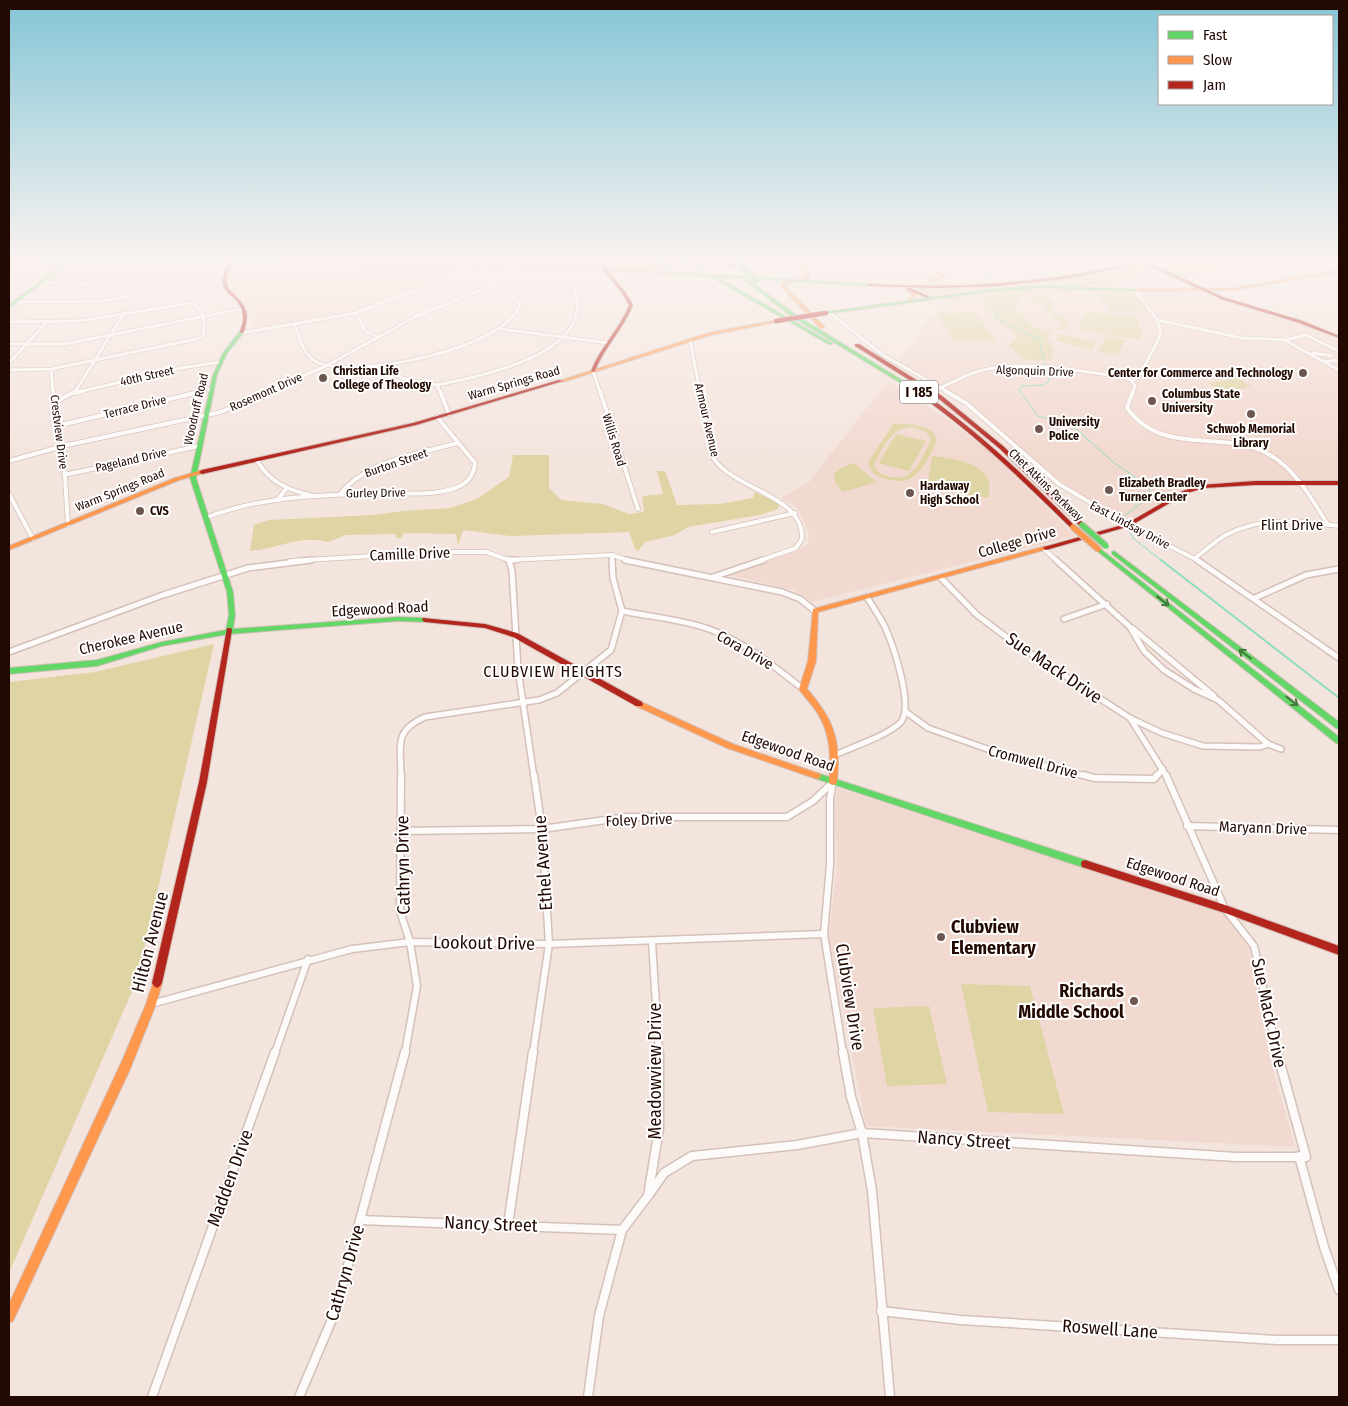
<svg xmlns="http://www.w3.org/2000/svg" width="1348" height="1406" font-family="'Fira Sans Condensed',sans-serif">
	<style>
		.built { fill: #f2d9d0 }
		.green { fill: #dfd4a3; fill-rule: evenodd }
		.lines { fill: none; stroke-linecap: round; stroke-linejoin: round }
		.stream-far1 { stroke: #8fdebb; stroke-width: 1 }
		.stream { stroke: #8fdebb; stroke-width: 2 }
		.street-far4-casing { stroke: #d4c1b8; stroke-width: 4.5 }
		.street-far3-casing { stroke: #d4c1b8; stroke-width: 5.5 }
		.street-far2-casing { stroke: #d4c1b8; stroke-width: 8 }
		.street-far1-casing { stroke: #d4c1b8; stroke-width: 9 }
		.street-casing { stroke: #d4c1b8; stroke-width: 11 }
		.fast-casing { stroke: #d4c1b8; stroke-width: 2 }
		.slow-casing { stroke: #d4c1b8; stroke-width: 2 }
		.jam-casing { stroke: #d4c1b8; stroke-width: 2 }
		.street-far4 { stroke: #fdfbfa; stroke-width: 3 }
		.street-far3 { stroke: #fdfbfa; stroke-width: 4 }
		.street-far2 { stroke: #fdfbfa; stroke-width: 5 }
		.street-far1 { stroke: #fdfbfa; stroke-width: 6 }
		.street { stroke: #fdfbfa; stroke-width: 8 }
		.fast { fill: #63d668; fill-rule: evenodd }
		.slow { fill: #ff974d; fill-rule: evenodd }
		.jam { fill: #b3261e; fill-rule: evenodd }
		.fast-bridge-far1-casing { stroke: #d4c1b8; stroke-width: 5.5; stroke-linecap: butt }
		.fast-bridge-casing { stroke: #d4c1b8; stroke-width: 8; stroke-linecap: butt }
		.slow-bridge-casing { stroke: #d4c1b8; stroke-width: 8; stroke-linecap: butt }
		.jam-bridge-casing { stroke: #d4c1b8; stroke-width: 5.5; stroke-linecap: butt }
		.fast-bridge-far1 { stroke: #63d668; stroke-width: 4.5 }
		.fast-bridge { stroke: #63d668; stroke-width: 5.5 }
		.slow-bridge { stroke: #ff974d; stroke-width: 5.5 }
		.jam-bridge { stroke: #b3261e; stroke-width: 4.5 }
		.oneway { stroke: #467a3a }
		.poi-dot { fill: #6c564f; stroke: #fff; stroke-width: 2 }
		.labels { text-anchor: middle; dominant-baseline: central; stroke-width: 4; stroke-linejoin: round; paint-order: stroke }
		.far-poi-label { font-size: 12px; font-weight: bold; fill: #220a02; stroke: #fff; text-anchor: start }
		.far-street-label { font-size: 12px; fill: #220a02; stroke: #fff }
		.shield { fill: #fff; stroke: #64544e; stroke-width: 1 }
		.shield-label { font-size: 14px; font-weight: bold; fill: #220a02 }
		.street-label { font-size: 15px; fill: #220a02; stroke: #fff }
		.neighbourhood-label { font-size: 16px; letter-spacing: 1px; fill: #220a02; stroke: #fff }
		.near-street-label { font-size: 18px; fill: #220a02; stroke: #fff }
		.near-poi-label { font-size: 18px; font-weight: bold; fill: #220a02; stroke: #fff; text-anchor: start }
	</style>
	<rect width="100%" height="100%" fill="#f4e4de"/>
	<g class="built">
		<polygon points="800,260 1035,260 948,271 931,277 903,279 817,274 811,271"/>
		<polygon points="119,263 218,265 221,266 217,274 216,285 44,282 71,264"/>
		<polygon points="59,264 33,285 9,285 9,265"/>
		<polygon points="240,265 458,267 446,278 365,309 249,330 257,312 233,290 228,281 231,267"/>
		<polygon points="1052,289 1206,294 1297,322 1339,340 1339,481 1252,481 1198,485 1126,521 1061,483 971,405 899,362 931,315 956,301 986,294"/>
		<polygon points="888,381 951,422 989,451 1075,536 811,602 794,590 728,575 797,551 808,544 809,534 803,518 796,507 781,498 809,482"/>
		<polygon points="837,788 1223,913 1249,948 1270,1059 1295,1147 866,1126 829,938 837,864 835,814"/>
	</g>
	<g class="green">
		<polygon points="1162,260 1208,260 1175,265 1178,265 1218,260 1274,261 1181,276 1156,264"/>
		<polygon points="1139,265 1144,266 1145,272 1125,276 1146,273 1148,270 1147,267 1162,273 1113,280 1117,285 1128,286 1092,285 1089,282 1092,279 1088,281 1089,286 1009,286 928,295 910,288 1023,285 1080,277"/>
		<polygon points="1094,289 1133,292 1147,311 1142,309 1140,304 1134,300 1142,312 1110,311 1108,303 1097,301 1101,297 1099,293 1080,290"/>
		<path d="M1019,290H1076L1073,293L1045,295L1040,290L1042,293L1022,296L1018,299L1023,303L1015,302L1017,299L1010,303L1015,310L1011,304L1014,302L1012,304L1034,327L1052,331L1047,336L1053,350L1051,358C1035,364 1019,359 1009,345L1018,338L1012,330L997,322L984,306L985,296L998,291L954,301L946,296Z"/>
		<polygon points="1043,296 1049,297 1053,303 1051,304 1055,312 1069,321 1066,322 1070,326 1068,329 1055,330 1064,325 1051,315 1043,304 1028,302 1025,299"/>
		<polygon points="974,312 996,340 955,341 936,314"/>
		<polygon points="1090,312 1135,315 1141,331 1141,339 1118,337 1078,328 1085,314"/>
		<polygon points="1060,334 1096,342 1092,349 1056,341"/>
		<polygon points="1107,336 1125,340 1117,355 1098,351"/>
		<polygon points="1238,378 1252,387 1222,392 1208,383"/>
		<path d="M894,423C903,425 936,422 937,442C924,464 918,488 887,479C879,477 872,474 869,466V461ZM912,427L926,432L931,439C923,457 914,482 891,477C884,476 878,473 874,466L875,462C884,447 891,427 912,427Z"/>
		<polygon points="896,434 926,441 909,471 878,463"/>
		<path d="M513,455H549V488L561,500L603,504L629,514L644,512L642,496L663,494L657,471H665L677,505L720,504L753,498L755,492L779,504L778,509L760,515L688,527L675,535L645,542L638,551L635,549L629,532L511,536L463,530L458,546L456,534L404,533L401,538H396L395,534L346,535L328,542C303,534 276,549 250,551L254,525L269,520L373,515L403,511L450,508L477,499L509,477Z"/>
		<path d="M932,456C952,459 979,460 989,481V498L927,488Z"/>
		<polygon points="853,463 877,482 843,492 835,482 834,474 839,469"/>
		<polygon points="214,644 137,980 9,1273 9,682 95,672"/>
		<polygon points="961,984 1030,986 1064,1114 988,1112"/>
		<polygon points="929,1006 947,1084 887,1086 873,1008"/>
	</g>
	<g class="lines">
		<g class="stream-far1">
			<polyline points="988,279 987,276 998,270 1045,271 1095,263 1100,260"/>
			<path d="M1002,294L1006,298L995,316L1005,324L1040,339C1040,354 1048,366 1049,381L1043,385L1021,386L1019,390L1038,416L1064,423L1076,429L1113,462L1149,487L1151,496L1124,516"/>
			<polyline points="1130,533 1134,539 1162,561"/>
		</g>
		<polyline class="stream" points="1161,560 1339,698"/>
		<g class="street-far4-casing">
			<g id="street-far4">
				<polyline points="463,263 464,260"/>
				<polyline points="503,263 507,260"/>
				<polyline points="9,272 15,267"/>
				<polyline points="40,283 136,284"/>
				<polyline points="9,286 36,286"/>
				<polyline points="15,302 105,301 150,292"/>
				<polyline points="356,313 365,331 378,337"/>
				<polyline points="830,313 883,355 948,392"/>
				<polyline points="1157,320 1242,338 1286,340 1306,335 1339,351"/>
				<path d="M9,322L79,321L192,303C205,309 205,323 203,336L197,339L51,369L9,370"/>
				<path d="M295,325C300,338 302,353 315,361C350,382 513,347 520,303L508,291L491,286"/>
				<polyline points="501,329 609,343"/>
				<polyline points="242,333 356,313 448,278 458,272 461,266"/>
				<polyline points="690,340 700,392"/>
				<polyline points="1286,341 1339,370"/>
				<polyline points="9,344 65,344 246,308"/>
				<polyline points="1313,353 1332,356"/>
				<polyline points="1324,362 1339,360"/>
				<polyline points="9,363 47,322"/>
				<polyline points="376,367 405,379 437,385 440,392"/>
				<polyline points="51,369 53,392"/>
				<polyline points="593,371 600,392"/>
				<polyline points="1132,381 1140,375 1161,334 1157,320 1135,289"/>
				<path d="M437,385C479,377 605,352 572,285"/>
				<path d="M940,388C953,382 966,375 979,371C1025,359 1077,371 1123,377L1132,381L1135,386L1133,392"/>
				<polyline points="75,392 124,313"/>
				<polyline points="78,392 181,368 220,362"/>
				<polyline points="198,392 212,389"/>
				<polyline points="266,392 326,366 415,317 491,286 505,270 515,267"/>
			</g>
		</g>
		<g class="street-far3-casing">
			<g id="street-far3">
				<polyline points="53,391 57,426 63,446 68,525"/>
				<polyline points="440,391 449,414"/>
				<polyline points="600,391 638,509"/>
				<path d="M700,391C703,405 708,450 714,459C735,490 805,496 802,539L796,548L759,561"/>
				<polyline points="945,391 966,403 1059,484 1128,525 1199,561"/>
				<path d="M1133,391L1127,408C1163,458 1225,428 1270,455C1296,470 1313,501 1328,525"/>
				<polyline points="75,393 83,391"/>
				<polyline points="55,402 76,391"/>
				<polyline points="57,426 203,391"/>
				<polyline points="9,461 63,446 221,412 269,391"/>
				<path d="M258,462C270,482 288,490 310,495"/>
				<polyline points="64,475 199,446"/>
				<polyline points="9,494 33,539"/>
				<path d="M340,494C368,460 417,454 458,443"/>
				<polyline points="278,499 287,488"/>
				<path d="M205,518C263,495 321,496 382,493C406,493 433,496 455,488C467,484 474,475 475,463L437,417"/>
				<polyline points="712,532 795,513"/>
				<polyline points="1044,549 1057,561"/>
				<polyline points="612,555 612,561"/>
				<path d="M1195,558C1205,551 1215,541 1226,535C1260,516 1302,521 1339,526"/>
				<polyline points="290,561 439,552 486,552 509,560 612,555 630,561"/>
			</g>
		</g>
		<g class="street-far2-casing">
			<g id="street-far2">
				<polyline points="508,560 516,560"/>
				<polyline points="509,560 512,571 518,669 534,777"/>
				<polyline points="625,560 782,592 800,599 815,611"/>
				<polyline points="1056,560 1130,627 1144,651 1164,670 1194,689 1218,700 1268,744 1281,749"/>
				<polyline points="1197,560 1339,658"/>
				<polyline points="713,577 763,560"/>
				<polyline points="941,578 977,615 1013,642 1130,718 1167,777"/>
				<polyline points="1255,598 1306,575 1339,569"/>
				<path d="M622,611C651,617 681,619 709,629C744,642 774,666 803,689"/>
				<polyline points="1064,619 1107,604"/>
				<polyline points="1132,628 1214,696"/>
				<polyline points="9,652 163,595 248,568 311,560"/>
				<polyline points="906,712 928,728 1007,756 1089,777"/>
				<polyline points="1130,718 1162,733 1203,746 1260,747 1268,744"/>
				<path d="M837,754C855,746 886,736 900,723C915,708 893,645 885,627C880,617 873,607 867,597"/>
				<path d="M401,777C401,746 393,731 425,717L539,700L557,693L611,650L622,611L613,578L612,560"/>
				<polyline points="1156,777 1163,769"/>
			</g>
		</g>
		<g class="street-far1-casing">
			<g id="street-far1">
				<polyline points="401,775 400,911 410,942 417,986 405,1053"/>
				<polyline points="1084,775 1094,778 1154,779 1157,775"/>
				<polyline points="1166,775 1225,909 1254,946 1277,1053"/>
				<polyline points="833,782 830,799 830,865 824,934 843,1053"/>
				<polyline points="1187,826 1339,830"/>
				<polyline points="402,831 542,829 627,817 787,817 813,801 833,782"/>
				<polyline points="652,942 659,1053"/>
				<polyline points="151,1004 352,949 410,942 549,944 824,934"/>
				<polyline points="275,1053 308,959"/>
				<polyline points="533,1053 549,944 542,829 534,775"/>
			</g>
		</g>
		<g class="street-casing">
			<g id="street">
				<polyline points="843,1052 851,1097 862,1133 872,1191 890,1397"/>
				<polyline points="1299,1156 1324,1247 1339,1290"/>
				<polyline points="648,1196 664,1173 692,1156 797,1145 862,1133 1236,1157 1306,1157 1277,1052"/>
				<polyline points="360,1220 622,1230"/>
				<polyline points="508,1225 533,1052"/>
				<polyline points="881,1311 961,1320 1277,1340 1339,1340"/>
				<polyline points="152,1397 275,1052"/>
				<polyline points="299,1397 336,1310 405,1052"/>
				<polyline points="588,1397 599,1316 622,1230 648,1196 659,1129 659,1052"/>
			</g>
		</g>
		<g class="fast-casing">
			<g id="fast">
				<polygon points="68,260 73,260 71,262 129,261 332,263 334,264 332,265 129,263 68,264 9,308 9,305 63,264 9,265 9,263 66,262"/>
				<polygon points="661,260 665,260 674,272 869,284 871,285 869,286 717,277 832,343 832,344 830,345 711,277 672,274 663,263 657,267 646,269 644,268 655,265"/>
				<polygon points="675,260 681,260 706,269 703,270"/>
				<polygon points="740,260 744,260 744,269 741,268"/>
				<polygon points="747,279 796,315 913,387 909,388 792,317 746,281 745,280"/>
				<polygon points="1041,286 1136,289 1138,290 1136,291 1041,288 994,291 826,314 824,313 826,312 994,289"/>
				<polygon points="240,331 244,332 227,353 217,375 196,478 233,592 235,615 233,629 398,617 425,618 428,620 427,622 398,621 229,634 162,646 97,666 9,674 9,668 97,660 162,642 226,630 229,615 227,592 190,478 213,375 223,353"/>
				<polygon points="1098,547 1339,737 1339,744 1336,743 1096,550 1096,548"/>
				<polygon points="1114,551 1339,722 1339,729 1336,728 1112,554 1112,552"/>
				<polygon points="817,773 1085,860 1088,861 1089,864 1088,867 1085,868 814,778 813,776 814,774"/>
			</g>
		</g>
		<g class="slow-casing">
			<g id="slow">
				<polygon points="792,260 796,260 809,273 809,278 799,280 799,278 806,276 806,274"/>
				<polygon points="332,263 560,266 673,272 675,273 673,274 560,268 331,265 330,264"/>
				<polygon points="1339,270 1339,272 1235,290 1136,291 1134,290 1136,289 1235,288"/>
				<polygon points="937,272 947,277 928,282 928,280 941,277 936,274 935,273"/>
				<polygon points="793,280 794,280 794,282 786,284 785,286 824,326 824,328 820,328 781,286 784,282"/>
				<polygon points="908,288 917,294 910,301 908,300 913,294 907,290 906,289"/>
				<polygon points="776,320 778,320 778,322 711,335 563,382 559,381 708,333"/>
				<polygon points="202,470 205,472 204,473 179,480 9,550 9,546 175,478"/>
				<path d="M1046,546L1049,548L1048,549L818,612L816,661L807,689C834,720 841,740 837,782L836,784L833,785L830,784L829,782C831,758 831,735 818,714C813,705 805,698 799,689L808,661L813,609Z"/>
				<polygon points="639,701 733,744 820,774 821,776 820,778 817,779 727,748 636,706 635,704"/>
				<polygon points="157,978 160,980 162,983 156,1004 130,1069 13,1321 9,1323 9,1304 122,1061 146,1004 154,980"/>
			</g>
		</g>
		<g class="jam-casing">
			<g id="jam">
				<path d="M230,260H234C230,267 225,275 227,283C227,287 230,290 233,293C247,308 250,311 244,332L242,333L240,332C241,327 244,322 243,316C241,289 209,299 230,260Z"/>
				<path d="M598,260H602C610,277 625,288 633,305C624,329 604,347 595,371L593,372L591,371C600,347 620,329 629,305C621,288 606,277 598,260Z"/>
				<polygon points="723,260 728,260 736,267 733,268"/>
				<path d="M1138,260H1154L1148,262L1223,297L1303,321L1339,336V338L1299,323L1221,299L1143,263L1070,278L999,286L934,288L869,286L867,285L869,284C913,286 956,287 1000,283C1047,280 1094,272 1140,261Z"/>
				<polygon points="908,288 910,288 930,297 927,298 908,290"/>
				<polygon points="855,344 859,344 942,396 1003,446 1084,524 1084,526 1080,526 999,448 938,398 855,346"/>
				<polygon points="559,380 563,381 416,425 202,474 199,472 202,470 413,423"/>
				<path d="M909,386H913C973,426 1024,475 1075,526V528H1071C1020,478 969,428 909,388Z"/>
				<polygon points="1255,481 1339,481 1339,485 1255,485 1204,488 1187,493 1130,526 1046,550 1043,548 1044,547 1126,524 1183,491 1201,485"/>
				<polygon points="423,618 485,624 517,633 642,702 643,704 642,706 636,706 513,637 485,628 425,622 422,620"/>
				<polygon points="227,628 231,628 232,630 207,782 162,983 160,986 157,988 154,986 152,983 199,782"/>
				<polygon points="1085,860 1225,905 1339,946 1339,955 1225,913 1082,867 1081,864 1082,861"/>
			</g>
		</g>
		<use href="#street-far4" class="street-far4"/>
		<use href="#street-far3" class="street-far3"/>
		<use href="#street-far2" class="street-far2"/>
		<use href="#street-far1" class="street-far1"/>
		<use href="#street" class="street"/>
		<use href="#fast" class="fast"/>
		<use href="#slow" class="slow"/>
		<use href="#jam" class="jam"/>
		<g class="fast-bridge-far1-casing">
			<polyline id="fast-bridge-far1" points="743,268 757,281"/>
		</g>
		<g class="fast-bridge-casing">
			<polyline id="fast-bridge" points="1082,525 1106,546"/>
		</g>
		<g class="slow-bridge-casing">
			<polyline id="slow-bridge" points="1073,527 1098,549"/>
		</g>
		<g class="jam-bridge-casing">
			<polyline id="jam-bridge" points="776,321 826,313"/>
		</g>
		<use href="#fast-bridge-far1" class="fast-bridge-far1"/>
		<use href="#fast-bridge" class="fast-bridge"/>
		<use href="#slow-bridge" class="slow-bridge"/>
		<use href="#jam-bridge" class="jam-bridge"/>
	</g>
	<defs><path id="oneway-shaft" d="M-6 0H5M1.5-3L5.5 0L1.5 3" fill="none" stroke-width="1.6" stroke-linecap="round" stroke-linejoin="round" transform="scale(1.25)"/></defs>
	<g class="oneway">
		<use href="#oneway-shaft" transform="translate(1163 601) rotate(38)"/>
		<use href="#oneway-shaft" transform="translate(1245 654) rotate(-143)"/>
		<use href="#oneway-shaft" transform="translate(1292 701) rotate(38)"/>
	</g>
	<linearGradient id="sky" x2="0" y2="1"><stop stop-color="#84c5d6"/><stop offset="0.57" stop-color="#faf3f0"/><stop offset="1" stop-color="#faf3f0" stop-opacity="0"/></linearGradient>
	<rect width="1348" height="457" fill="url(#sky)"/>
	<g class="poi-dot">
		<circle cx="1303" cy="373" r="5"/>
		<circle cx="323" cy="378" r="5"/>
		<circle cx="1152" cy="401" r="5"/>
		<circle cx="1251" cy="414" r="5"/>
		<circle cx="1039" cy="429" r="5"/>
		<circle cx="1109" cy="490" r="5"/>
		<circle cx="910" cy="493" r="5"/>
		<circle cx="140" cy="511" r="5"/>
		<circle cx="941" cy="937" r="5"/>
		<circle cx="1134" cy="1001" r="5"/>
	</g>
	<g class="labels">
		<g class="far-poi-label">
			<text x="333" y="371">Christian Life<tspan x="333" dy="14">College of Theology</tspan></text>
			<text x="1293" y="373" text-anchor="end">Center for Commerce and Technology</text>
			<text x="1162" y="394">Columbus State<tspan x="1162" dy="14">University</tspan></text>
			<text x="1049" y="422">University<tspan x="1049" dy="14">Police</tspan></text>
			<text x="1251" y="429" text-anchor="middle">Schwob Memorial<tspan x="1251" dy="14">Library</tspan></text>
			<text x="1119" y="483">Elizabeth Bradley<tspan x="1119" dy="14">Turner Center</tspan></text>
			<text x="920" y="486">Hardaway<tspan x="920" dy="14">High School</tspan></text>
			<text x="150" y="511">CVS</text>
		</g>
		<g class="far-street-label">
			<text transform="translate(1035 371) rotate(2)">Algonquin Drive</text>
			<text transform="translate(147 376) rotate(-13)">40th Street</text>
			<text transform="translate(514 383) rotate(-16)">Warm Springs Road</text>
			<text transform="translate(266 392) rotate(-24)">Rosemont Drive</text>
			<text transform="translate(135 407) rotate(-14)">Terrace Drive</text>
			<text transform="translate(196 409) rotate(-77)">Woodruff Road</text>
			<text transform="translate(707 420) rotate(77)">Armour Avenue</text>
			<text transform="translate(59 432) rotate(83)">Crestview Drive</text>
			<text transform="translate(614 440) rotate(73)">Willis Road</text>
			<text transform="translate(131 460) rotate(-13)">Pageland Drive</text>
			<text transform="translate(396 463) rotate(-19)">Burton Street</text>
			<text transform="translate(1046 485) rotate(44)">Chet Atkins Parkway</text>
			<text transform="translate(120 490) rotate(-22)">Warm Springs Road</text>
			<text transform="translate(376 493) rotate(-1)">Gurley Drive</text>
			<text transform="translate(1130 525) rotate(28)">East Lindsay Drive</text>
		</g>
		<rect class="shield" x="900" y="380.5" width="38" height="23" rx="4"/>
		<g class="shield-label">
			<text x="919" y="392">I 185</text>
		</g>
		<g class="street-label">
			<text x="1292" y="525">Flint Drive</text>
			<text transform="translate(1017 542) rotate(-16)">College Drive</text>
			<text transform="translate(410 554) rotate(-2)">Camille Drive</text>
			<text transform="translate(380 609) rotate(-3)">Edgewood Road</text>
			<text transform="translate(131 638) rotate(-13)">Cherokee Avenue</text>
			<text transform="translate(745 650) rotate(30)">Cora Drive</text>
			<text transform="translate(788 751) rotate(19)">Edgewood Road</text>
			<text transform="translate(1033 762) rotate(15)">Cromwell Drive</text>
			<text transform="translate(639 820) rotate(-2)">Foley Drive</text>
			<text transform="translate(1263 828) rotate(2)">Maryann Drive</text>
			<text transform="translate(1173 877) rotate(18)">Edgewood Road</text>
		</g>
		<g class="neighbourhood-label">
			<text x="553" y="671">CLUBVIEW HEIGHTS</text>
		</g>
		<g class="near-street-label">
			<text transform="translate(1054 668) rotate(34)">Sue Mack Drive</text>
			<text transform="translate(543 863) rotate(-94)">Ethel Avenue</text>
			<text transform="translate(403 865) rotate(-91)">Cathryn Drive</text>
			<text transform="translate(150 942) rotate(-76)">Hilton Avenue</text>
			<text transform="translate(484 943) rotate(1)">Lookout Drive</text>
			<text transform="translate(850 997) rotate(81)">Clubview Drive</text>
			<text transform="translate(1269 1013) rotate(78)">Sue Mack Drive</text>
			<text transform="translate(655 1071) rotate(-90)">Meadowview Drive</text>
			<text transform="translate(964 1140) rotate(4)">Nancy Street</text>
			<text transform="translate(230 1178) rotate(-70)">Madden Drive</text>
			<text transform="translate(491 1224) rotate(2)">Nancy Street</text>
			<text transform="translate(345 1273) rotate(-74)">Cathryn Drive</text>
			<text transform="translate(1110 1329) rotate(4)">Roswell Lane</text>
		</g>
		<g class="near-poi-label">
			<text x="951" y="927">Clubview<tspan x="951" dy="21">Elementary</tspan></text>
			<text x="1124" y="991" text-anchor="end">Richards<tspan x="1124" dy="21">Middle School</tspan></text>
		</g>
	</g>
	<rect width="1348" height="1406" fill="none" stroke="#220a02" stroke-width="20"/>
	<rect x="1158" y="15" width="175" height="90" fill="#ffffff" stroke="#a79d9a"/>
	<rect x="1168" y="31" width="25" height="8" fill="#63d668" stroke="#a79d9a"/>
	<text x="1203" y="40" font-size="15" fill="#220a02">Fast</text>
	<rect x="1168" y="56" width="25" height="8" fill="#ff974d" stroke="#a79d9a"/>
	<text x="1203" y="65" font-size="15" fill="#220a02">Slow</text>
	<rect x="1168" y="81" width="25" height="8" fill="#b3261e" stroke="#a79d9a"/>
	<text x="1203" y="90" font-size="15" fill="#220a02">Jam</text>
</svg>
